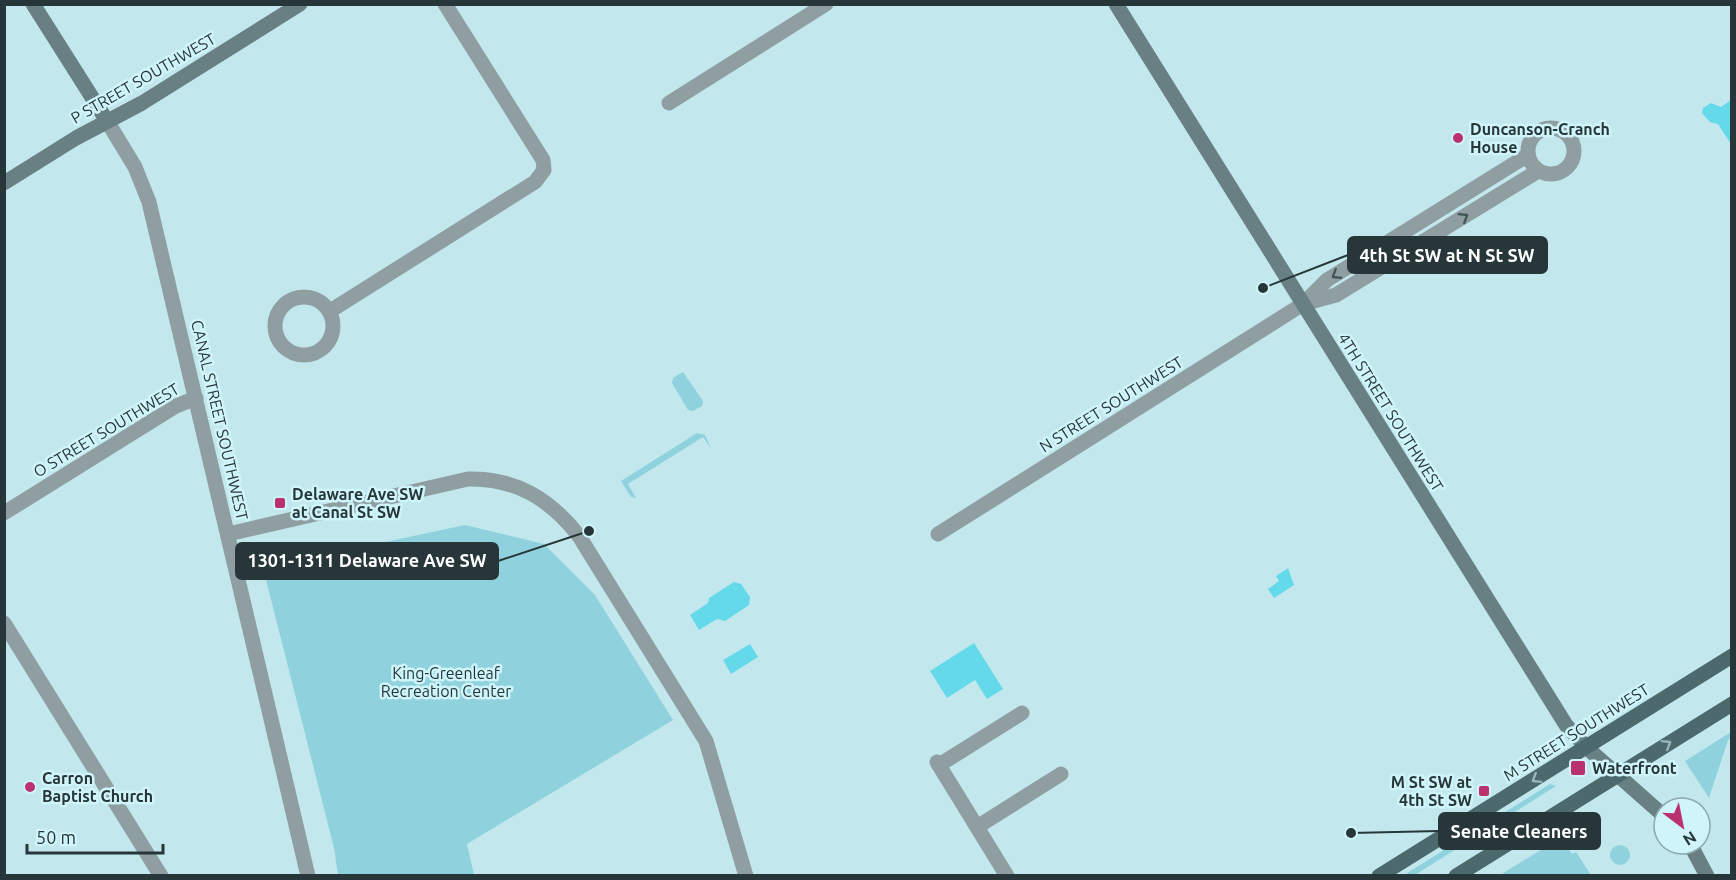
<svg xmlns="http://www.w3.org/2000/svg" width="1736" height="880" font-family="Ubuntu,sans-serif">
	<style>
		.green { fill: #8fd2dd }
		.water { fill: #64d9ea }
		.lines { fill: none; stroke-linecap: round; stroke-linejoin: round }
		.street { stroke: #8f9fa1; stroke-width: 15 }
		.secondary { stroke: #687f83; stroke-width: 15 }
		.primary { stroke: #4c696d; stroke-width: 15 }
		.oneway { stroke: #465658 }
		.oneway2 { stroke: #94b6bb }
		.poi-dot { fill: #ba316e; stroke: #cff5fb; stroke-width: 2 }
		.labels { text-anchor: middle; dominant-baseline: central; stroke-width: 5; stroke-linejoin: round; paint-order: stroke }
		.street-label { font-size: 16px; fill: #273638; stroke: #cff5fb }
		.poi-label { font-size: 16px; font-weight: bold; fill: #273638; stroke: #cff5fb; text-anchor: start }
		.park-label { font-size: 16px; fill: #1f3437; stroke: #cff5fb }
		.leader { fill: none; stroke: #273638; stroke-width: 2 }
		.callout-dot { fill: #273638; stroke: #cff5fb; stroke-width: 2 }
		.callout { fill: #273638; stroke: #273638; stroke-width: 2 }
		.callout-label { font-size: 18px; text-anchor: middle; font-weight: bold; fill: #fff }
	</style>
	<rect width="100%" height="100%" fill="#c2e8ee"/>
	<g class="green">
		<polygon points="683,372 703,401 702,406 693,411 688,410 672,383 673,378"/>
		<polygon points="697,433 705,435 711,448 703,437 628,484 636,498 631,497 621,481"/>
		<polygon points="465,525 544,544 595,595 673,720 467,844 474,875 338,875 334,848 263,568"/>
		<polygon points="1731,732 1731,738 1728,740 1709,798 1685,761"/>
		<polygon points="1550,784 1556,786 1415,875 1404,875"/>
		<polygon points="1562,837 1572,854 1576,852 1591,875 1500,875"/>
		<circle cx="1620" cy="855" r="10"/>
	</g>
	<g class="water">
		<polygon points="1731,100 1731,144 1718,124 1710,122 1702,113 1703,108 1711,103 1721,107"/>
		<polygon points="1288,568 1294,585 1274,598 1268,589 1279,581 1276,576"/>
		<polygon points="734,582 741,584 750,597 749,605 725,621 717,619 699,630 690,615 708,603 709,598"/>
		<polygon points="974,643 1003,689 987,699 975,680 947,698 930,671"/>
		<polygon points="750,644 758,657 731,674 723,660"/>
	</g>
	<g class="lines">
		<g class="street">
			<polyline points="669,103 826,4"/>
			<polyline points="107,121 135,167 149,202 308,876"/>
			<circle cx="1551" cy="151" r="23"/>
			<circle cx="304" cy="326" r="29"/>
			<polyline points="1303,304 1336,295 1538,171"/>
			<polyline points="330,311 535,182 544,170 543,160 445,4"/>
			<polyline points="4,513 176,406 196,398"/>
			<path d="M228,534L468,479C516,478 550,499 579,536L706,741L746,876"/>
			<polyline points="938,534 1303,304 1327,280 1528,155"/>
			<polyline points="4,623 161,876"/>
			<polyline points="937,762 1007,876"/>
			<polyline points="939,765 1022,713"/>
			<polyline points="977,827 1061,774"/>
		</g>
		<g class="secondary">
			<polyline points="33,4 107,121"/>
			<polyline points="1116,4 1566,725 1586,747 1664,816"/>
			<polyline points="4,183 76,138 142,103 300,4"/>
			<polyline points="1690,844 1707,876"/>
		</g>
		<g class="primary">
			<polyline points="1379,876 1732,656"/>
			<polyline points="1456,876 1732,704"/>
		</g>
	</g>
	<defs><path id="oneway-chevron" d="M-2-3.5L2.5 0L-2 3.5" fill="none" stroke-width="1.6" stroke-linecap="round" stroke-linejoin="round" transform="scale(1.5)"/></defs>
	<g class="oneway">
		<use href="#oneway-chevron" transform="translate(1464 217) rotate(-32)"/>
		<use href="#oneway-chevron" transform="translate(1336 275) rotate(148)"/>
	</g>
	<g class="oneway2">
		<use href="#oneway-chevron" transform="translate(1667 744) rotate(-32)"/>
		<use href="#oneway-chevron" transform="translate(1536 779) rotate(148)"/>
	</g>
	<g class="poi-dot">
		<circle cx="1458" cy="138" r="6"/>
		<rect x="274" y="497" width="12" height="12" rx="3"/>
		<rect x="1570" y="760" width="16" height="16" rx="3"/>
		<circle cx="30" cy="787" r="6"/>
		<rect x="1478" y="785" width="12" height="12" rx="3"/>
	</g>
	<g class="labels">
		<g class="street-label">
			<text transform="translate(143 78) rotate(-30)">P STREET SOUTHWEST</text>
			<text transform="translate(1111 404) rotate(-32)">N STREET SOUTHWEST</text>
			<text transform="translate(1391 412) rotate(58)">4TH STREET SOUTHWEST</text>
			<text transform="translate(220 420) rotate(77)">CANAL STREET SOUTHWEST</text>
			<text transform="translate(106 430) rotate(-31)">O STREET SOUTHWEST</text>
			<text transform="translate(1576 732) rotate(-32)">M STREET SOUTHWEST</text>
		</g>
		<g class="poi-label">
			<text x="1470" y="129">Duncanson-Cranch<tspan x="1470" dy="18">House</tspan></text>
			<text x="292" y="494">Delaware Ave SW<tspan x="292" dy="18">at Canal St SW</tspan></text>
			<text x="1592" y="768">Waterfront</text>
			<text x="42" y="778">Carron<tspan x="42" dy="18">Baptist Church</tspan></text>
			<text x="1472" y="782" text-anchor="end">M St SW at<tspan x="1472" dy="18">4th St SW</tspan></text>
		</g>
		<g class="park-label">
			<text x="446" y="673">King-Greenleaf<tspan x="446" dy="18">Recreation Center</tspan></text>
		</g>
	</g>
	<path class="leader" d="M1263 288L1348 255M589 531L498 561M1351 833L1439 831"/>
	<g class="callout-dot">
		<circle cx="1263" cy="288" r="6"/>
		<circle cx="589" cy="531" r="6"/>
		<circle cx="1351" cy="833" r="6"/>
	</g>
	<g class="callout">
		<rect x="1348" y="237" width="199" height="36" rx="6"/>
		<rect x="236" y="543" width="262" height="36" rx="6"/>
		<rect x="1439" y="813" width="161" height="36" rx="6"/>
	</g>
	<g class="callout-label">
		<text x="1447" y="262">4th St SW at N St SW</text>
		<text x="367" y="567">1301-1311 Delaware Ave SW</text>
		<text x="1519" y="838">Senate Cleaners</text>
	</g>
	<rect width="1736" height="880" fill="none" stroke="#273638" stroke-width="12"/>
	<g transform="translate(1682 826) rotate(148)"><circle r="28" fill="#cff5fb" stroke="#8ca9ad" stroke-width="1.5"/>
	<path d="M0-4.5L10 22L0 15L-10 22Z" fill="#ba316e"/>
	<text y="-9" font-size="16" font-weight="bold" text-anchor="middle" fill="#273638">N</text>
	</g>
	<path d="M27 844v9h136v-9" fill="none" stroke="#273638" stroke-width="3"/>
	<text x="36" y="844" font-size="18" fill="#273638" stroke="#cff5fb" stroke-width="4.5" paint-order="stroke">50 m</text>
</svg>
